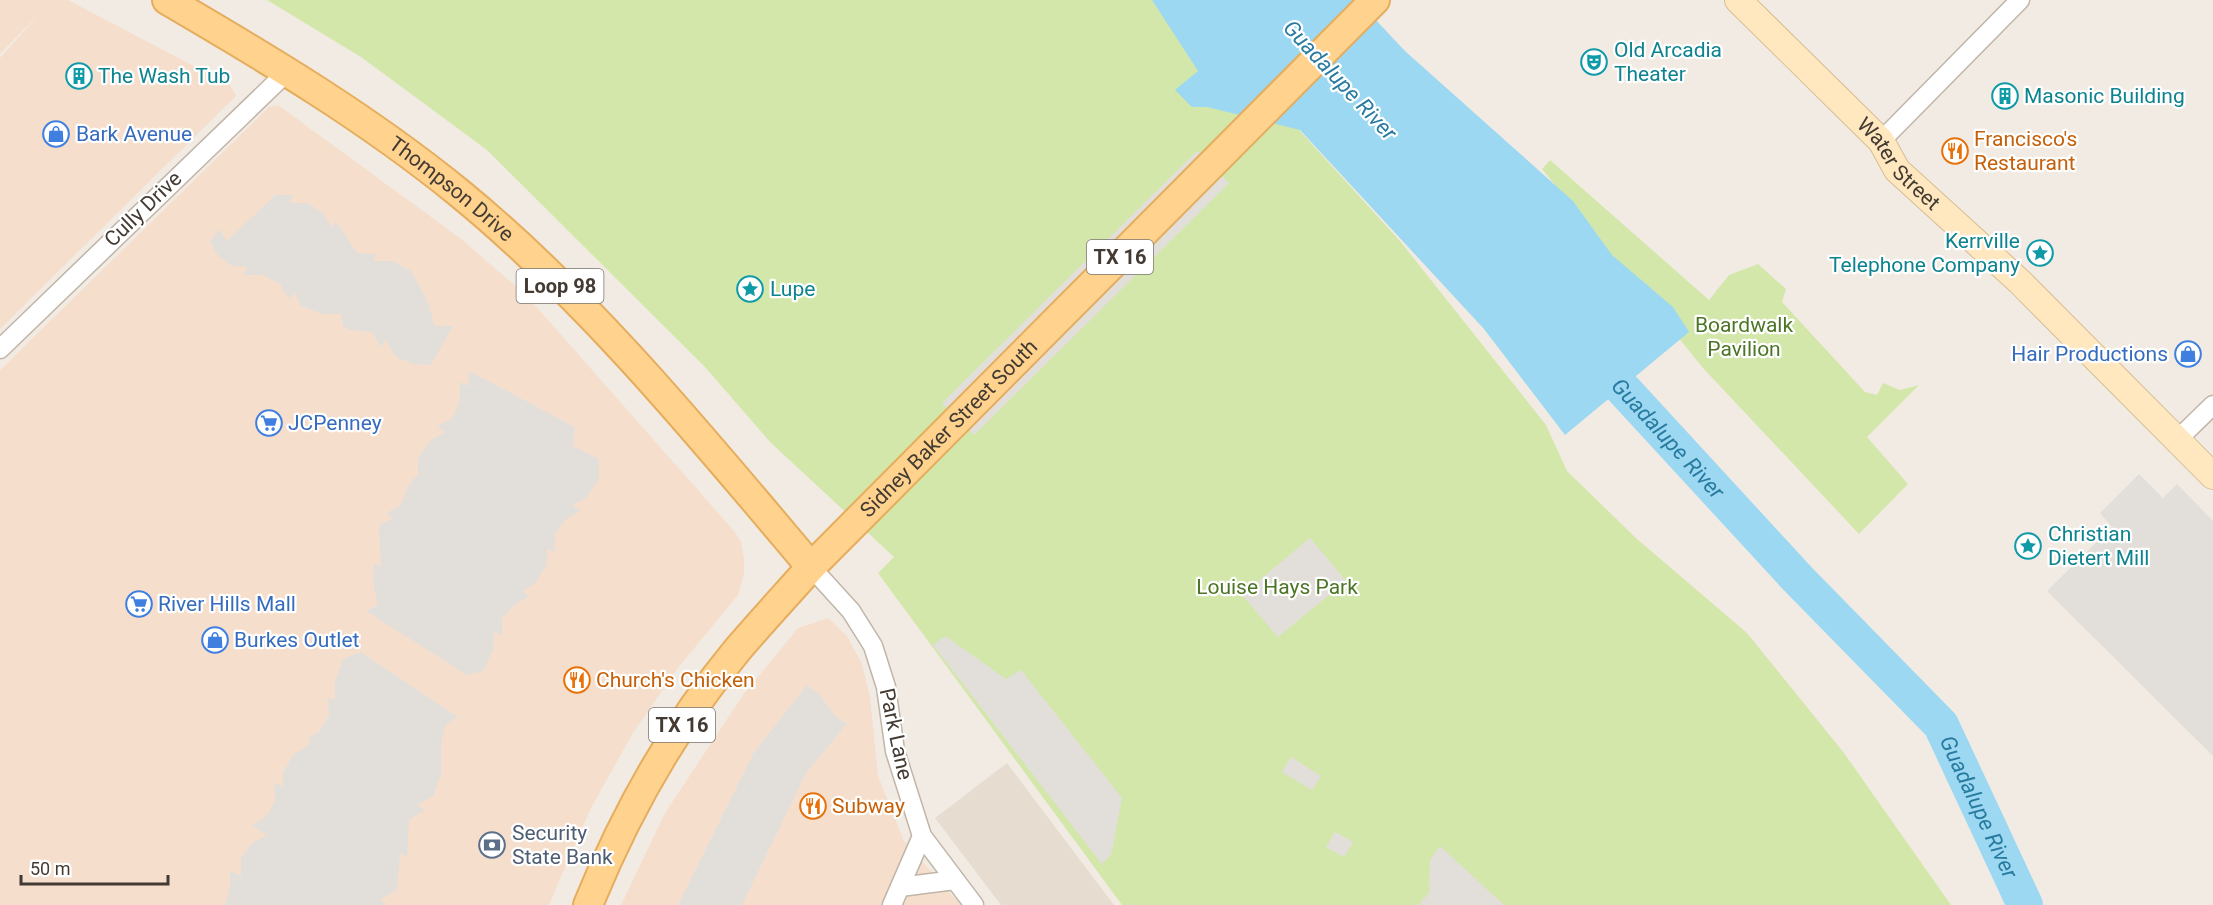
<svg xmlns="http://www.w3.org/2000/svg" width="2213" height="905" font-family="Roboto,sans-serif">
	<style>
		.residential { fill: #e6ddd0 }
		.commercial { fill: #f5dfcc }
		.green { fill: #d3e7aa }
		.parking { fill: #e2dfdb }
		.water { fill: #9cd8f1 }
		.lines { fill: none; stroke-linecap: round; stroke-linejoin: round }
		.river { stroke: #9cd8f1; stroke-width: 36 }
		.street-casing { stroke: #c0b5a8; stroke-width: 21 }
		.secondary-casing { stroke: #d6bd93; stroke-width: 28 }
		.primary-casing { stroke: #e5ad5d; stroke-width: 32 }
		.street { stroke: #fff; stroke-width: 18 }
		.secondary { stroke: #ffe8bf; stroke-width: 26 }
		.primary { stroke: #ffd28e; stroke-width: 28 }
		.labels { text-anchor: middle; dominant-baseline: central; stroke-width: 4.5; stroke-linejoin: round; paint-order: stroke }
		.shield { fill: #fff; stroke: #7b7670; stroke-width: 1.5 }
		.shield-label { font-size: 20px; font-weight: bold; fill: #433b33 }
		.culture-label { font-size: 21px; fill: #0d838f; stroke: #fff; text-anchor: start }
		.shop-label { font-size: 21px; fill: #366cbe; stroke: #fff; text-anchor: start }
		.food-label { font-size: 21px; fill: #c56008; stroke: #fff; text-anchor: start }
		.street-label { font-size: 21px; fill: #433b33; stroke: #fff }
		.park-label { font-size: 21px; fill: #4d7526; stroke: #fff }
		.service-label { font-size: 21px; fill: #4e5e75; stroke: #fff; text-anchor: start }
		.water-label { font-size: 22px; font-style: italic; fill: #287ba0; stroke: #fff }
	</style>
	<rect width="100%" height="100%" fill="#f2ebe3"/>
	<polygon class="residential" points="1007,763 1114,905 1001,905 935,818"/>
	<g class="commercial">
		<polygon points="0,0 68,0 230,85 236,96 0,329 0,58 40,13 0,54"/>
		<polygon points="278,105 460,238 526,295 735,532 741,542 744,558 744,575 738,595 678,668 633,733 590,810 549,905 0,905 0,370 269,107"/>
		<polygon points="828,618 847,636 862,664 870,697 878,776 904,841 961,905 621,905 665,813 743,695 798,628"/>
	</g>
	<g class="green">
		<polygon points="267,0 1181,0 1400,241 1546,425 1567,471 1637,539 1747,633 1844,753 1951,905 1122,905 878,573 894,557 771,443 705,367 487,150 361,57"/>
		<polygon points="1550,160 1709,300 1729,275 1758,264 1786,289 1782,302 1865,392 1877,395 1883,383 1900,390 1919,385 1867,437 1908,484 1859,534 1703,368 1542,169"/>
	</g>
	<g class="parking">
		<polygon points="1197,151 1229,183 974,435 942,403"/>
		<polygon points="275,195 293,195 289,203 308,203 323,213 332,227 336,221 357,253 376,254 373,261 392,261 411,271 427,300 435,326 453,326 431,365 413,364 395,356 386,340 381,347 372,332 350,330 343,326 341,314 322,314 301,306 294,292 289,299 280,284 263,275 244,275 248,267 232,266 218,256 210,242 219,229 227,241"/>
		<polygon points="469,371 575,427 573,446 599,459 599,479 586,498 573,505 581,511 566,519 555,534 555,552 547,549 547,564 535,584 522,591 529,596 513,606 502,618 502,636 494,632 493,650 483,671 467,675 366,611 378,605 373,581 374,563 381,566 379,525 393,518 386,513 401,505 408,486 418,474 418,458 431,440 445,432 437,426 453,418 460,399 460,382 469,386"/>
		<polygon points="2139,474 2163,498 2177,484 2213,521 2213,756 2047,591 2112,527 2100,513"/>
		<polygon points="1310,538 1346,581 1278,637 1242,595"/>
		<polygon points="945,636 1006,679 1021,670 1122,798 1111,855 1102,864 933,645"/>
		<polygon points="361,652 458,717 446,724 441,742 441,775 433,796 417,805 425,810 409,820 407,857 400,854 397,890 380,900 388,905 225,905 230,889 230,871 241,876 241,858 251,844 267,835 252,825 267,816 275,800 274,782 283,787 283,772 294,754 309,745 310,737 319,732 329,715 328,697 335,700 335,682 343,659"/>
		<polygon points="807,685 819,694 835,716 847,724 806,773 742,905 678,905 754,752"/>
		<polygon points="1291,757 1321,776 1312,790 1282,772"/>
		<polygon points="1335,832 1353,842 1344,857 1326,847"/>
		<polygon points="1440,846 1504,905 1418,905 1429,893 1430,860"/>
	</g>
	<polygon class="water" points="1152,0 1357,0 1405,51 1573,201 1612,255 1673,307 1689,332 1565,435 1484,329 1300,130 1207,107 1192,107 1175,90 1198,71"/>
	<g class="lines">
		<path class="river" id="s1" d="M1589,352L1797,578L1941,725L2025,905"/>
		<g class="street-casing">
			<g id="street">
				<polyline points="1881,141 2020,0"/>
				<polyline points="0,349 288,71"/>
				<polyline points="2176,441 2213,405"/>
				<polyline points="811,567 851,611 873,646 886,687 895,751 922,836 974,905"/>
				<polyline points="900,887 955,880"/>
				<polyline points="892,905 922,836"/>
			</g>
		</g>
		<g class="secondary-casing">
			<g id="secondary">
				<path id="s2" d="M1738,0L1881,141L1897,170L2020,282L2213,476"/>
			</g>
		</g>
		<g class="primary-casing">
			<g id="primary">
				<path id="s3" d="M167,0C268,59 367,118 458,192C588,298 703,439 811,567"/>
				<path id="s4" d="M588,905C625,814 675,725 738,649C762,621 787,594 811,567L1375,0"/>
			</g>
		</g>
		<use href="#street" class="street"/>
		<use href="#secondary" class="secondary"/>
		<use href="#primary" class="primary"/>
	</g>
	<defs>
		<g id="theatre-ring" transform="scale(1.35)"><circle r="9.5" fill="#fff" stroke="#0f9aa8" stroke-width="1.5"/><path d="M-5-5.5Q0-4 5-5.5V0Q5 5 0 6Q-5 5-5 0ZM-3.3-2.5H-1v1.5H-3.3ZM1-2.5H3.3v1.5H1ZM-2.8 1Q0 5.5 2.8 1Z" fill="#0f9aa8"/></g>
		<g id="building-ring" transform="scale(1.35)"><circle r="9.5" fill="#fff" stroke="#0f9aa8" stroke-width="1.5"/><path d="M-4-6H4V6H1V3H-1V6H-4ZM-2.5-4.3h1.7v1.8h-1.7ZM.8-4.3h1.7v1.8H.8ZM-2.5-1h1.7V.8h-1.7ZM.8-1h1.7V.8H.8Z" fill="#0f9aa8"/></g>
		<g id="shop-ring" transform="scale(1.35)"><circle r="9.5" fill="#fff" stroke="#3f7fe0" stroke-width="1.5"/><path d="M-5-2.5h2.3a2.7 3.5 0 0 1 5.4 0H5L5.5 6h-11ZM-1.5-2.5h3a1.5 2.3 0 0 0-3 0Z" fill="#3f7fe0"/></g>
		<g id="restaurant-ring" transform="scale(1.35)"><circle r="9.5" fill="#fff" stroke="#e8710a" stroke-width="1.5"/><path d="M-5-6h1v4h1v-4h1v4h1v-4h1v5L-1.5 .5V6h-2V.5L-5-1ZM5-6V6H3V1.5H1.5Q1.5-4 5-6Z" fill="#e8710a"/></g>
		<g id="sight-ring" transform="scale(1.35)"><circle r="9.5" fill="#fff" stroke="#0f9aa8" stroke-width="1.5"/><path d="M0-6L1.8-2.2L6-1.7L2.9 1.2L3.7 5.4L0 3.3L-3.7 5.4L-2.9 1.2L-6-1.7L-1.8-2.2Z" fill="#0f9aa8"/></g>
		<g id="supermarket-ring" transform="scale(1.35)"><circle r="9.5" fill="#fff" stroke="#3f7fe0" stroke-width="1.5"/><path d="M-6-5.5h2.5l.6 2H6L4.5 2H-2.5L-4.4-4H-6ZM-1.5 3.2a1.3 1.3 0 1 0 .1 0ZM3 3.2a1.3 1.3 0 1 0 .1 0Z" fill="#3f7fe0"/></g>
		<g id="bank-ring" transform="scale(1.35)"><circle r="9.5" fill="#fff" stroke="#5c6f8a" stroke-width="1.5"/><path d="M-6-4H6V4H-6ZM0-2.3a2.3 2.3 0 1 0 0 4.6a2.3 2.3 0 1 0 0-4.6Z" fill="#5c6f8a"/></g>
	</defs>
	<g fill-rule="evenodd">
		<use href="#theatre-ring" x="1594" y="62"/>
		<use href="#building-ring" x="79" y="76"/>
		<use href="#building-ring" x="2005" y="96"/>
		<use href="#shop-ring" x="56" y="134"/>
		<use href="#restaurant-ring" x="1955" y="151"/>
		<use href="#sight-ring" x="2040" y="253"/>
		<use href="#sight-ring" x="750" y="289"/>
		<use href="#shop-ring" x="2188" y="354"/>
		<use href="#supermarket-ring" x="269" y="423"/>
		<use href="#sight-ring" x="2028" y="546"/>
		<use href="#supermarket-ring" x="139" y="604"/>
		<use href="#shop-ring" x="215" y="640"/>
		<use href="#restaurant-ring" x="577" y="680"/>
		<use href="#restaurant-ring" x="813" y="806"/>
		<use href="#bank-ring" x="492" y="845"/>
	</g>
	<g class="labels">
		<g class="shield">
			<rect x="1087" y="240" width="66" height="34" rx="4.5"/>
			<rect x="516.5" y="269" width="87" height="34" rx="4.5"/>
			<rect x="649" y="708" width="66" height="34" rx="4.5"/>
		</g>
		<g class="shield-label">
			<text x="1120" y="257">TX 16</text>
			<text x="560" y="286">Loop 98</text>
			<text x="682" y="725">TX 16</text>
		</g>
		<g class="culture-label">
			<text x="1614" y="50">Old Arcadia<tspan x="1614" dy="24">Theater</tspan></text>
			<text x="98" y="76">The Wash Tub</text>
			<text x="2024" y="96">Masonic Building</text>
			<text x="2020" y="241" text-anchor="end">Kerrville<tspan x="2020" dy="24">Telephone Company</tspan></text>
			<text x="770" y="289">Lupe</text>
			<text x="2048" y="534">Christian<tspan x="2048" dy="24">Dietert Mill</tspan></text>
		</g>
		<g class="shop-label">
			<text x="76" y="134">Bark Avenue</text>
			<text x="2168" y="354" text-anchor="end">Hair Productions</text>
			<text x="288" y="423">JCPenney</text>
			<text x="158" y="604">River Hills Mall</text>
			<text x="234" y="640">Burkes Outlet</text>
		</g>
		<g class="food-label">
			<text x="1974" y="139">Francisco's<tspan x="1974" dy="24">Restaurant</tspan></text>
			<text x="596" y="680">Church's Chicken</text>
			<text x="832" y="806">Subway</text>
		</g>
		<g class="street-label">
			<text stroke="none"><textPath href="#s2" startOffset="230">Water Street</textPath></text>
			<text stroke="none"><textPath href="#s3" startOffset="342">Thompson Drive</textPath></text>
			<text transform="translate(143 209) rotate(-44)">Cully Drive</text>
			<text stroke="none"><textPath href="#s4" startOffset="603">Sidney Baker Street South</textPath></text>
			<text transform="translate(896 734) rotate(78)">Park Lane</text>
		</g>
		<g class="park-label">
			<text x="1744" y="325">Boardwalk<tspan x="1744" dy="24">Pavilion</tspan></text>
			<text x="1277" y="587">Louise Hays Park</text>
		</g>
		<g class="service-label">
			<text x="512" y="833">Security<tspan x="512" dy="24">State Bank</tspan></text>
		</g>
		<g class="water-label">
			<text transform="translate(1340 80) rotate(47)">Guadalupe River</text>
			<text stroke="none"><textPath href="#s1" startOffset="117">Guadalupe River</textPath></text>
			<text stroke="none"><textPath href="#s1" startOffset="603">Guadalupe River</textPath></text>
		</g>
	</g>
	<path d="M21 875v9h147v-9" fill="none" stroke="#433b33" stroke-width="3"/>
	<text x="30" y="875" font-size="18" fill="#433b33" stroke="#ffffff" stroke-width="4.5" paint-order="stroke">50 m</text>
</svg>
